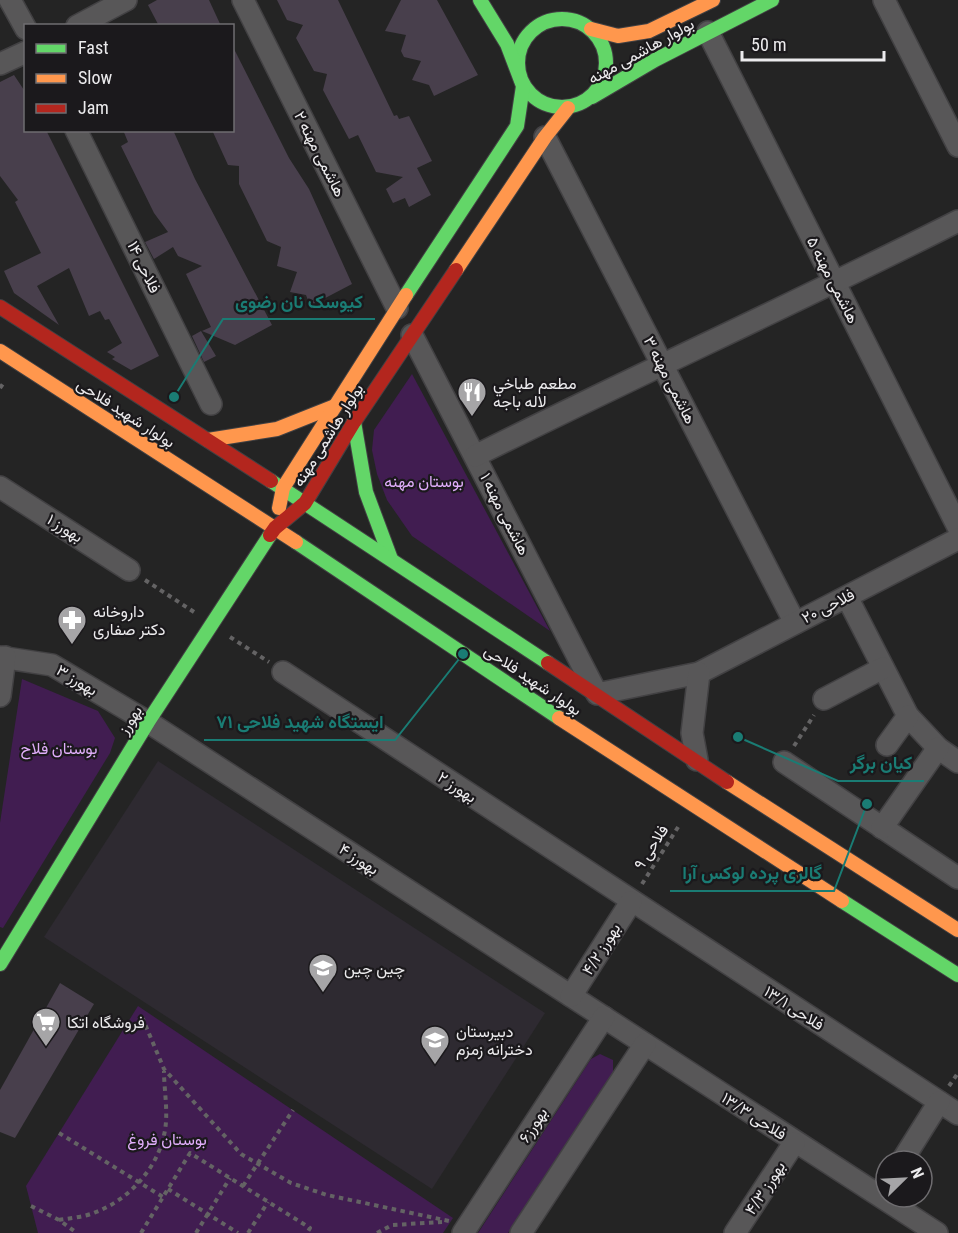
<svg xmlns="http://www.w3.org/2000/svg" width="958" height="1233" font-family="'Roboto Condensed',Vazirmatn,sans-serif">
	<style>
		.built { fill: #2e2a31 }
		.green { fill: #411d51 }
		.building { fill: #483f4c }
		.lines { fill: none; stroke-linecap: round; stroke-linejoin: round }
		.street-casing { stroke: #424143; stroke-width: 24 }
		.fast-casing { stroke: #424143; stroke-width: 16 }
		.slow-casing { stroke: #424143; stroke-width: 16 }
		.jam-casing { stroke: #424143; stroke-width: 16 }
		.path { stroke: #646364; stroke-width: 4; stroke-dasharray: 4.5 4.5; stroke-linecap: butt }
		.street { stroke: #585758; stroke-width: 21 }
		.fast { stroke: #63d668; stroke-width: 14 }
		.slow { stroke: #ff974d; stroke-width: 14 }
		.jam { stroke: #b3261e; stroke-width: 14 }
		.labels { text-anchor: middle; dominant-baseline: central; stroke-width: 4.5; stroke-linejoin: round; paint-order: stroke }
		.street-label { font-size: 16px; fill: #ecebed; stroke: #1b191c }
		.poi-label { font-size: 16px; fill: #ecebed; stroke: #1b191c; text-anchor: start }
		.park-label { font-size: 16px; fill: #e1aefb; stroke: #1b191c }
		.leader { fill: none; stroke: #1a7c74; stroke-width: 2 }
		.callout-dot { fill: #1a7c74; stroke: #1b191c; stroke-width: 2 }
		.callout-label { font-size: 18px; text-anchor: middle; font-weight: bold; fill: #1a7c74; stroke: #1b191c; stroke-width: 4.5; stroke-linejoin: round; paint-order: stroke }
	</style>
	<rect width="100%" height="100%" fill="#242424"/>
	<polygon class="built" points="158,761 545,1013 432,1189 44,937"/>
	<g class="green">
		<polygon points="412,374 550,631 412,536 387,500 377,474 372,450 374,430"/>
		<polygon points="22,679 98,711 115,738 110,753 3,928 0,927 0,823"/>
		<polygon points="138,1006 453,1218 443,1233 38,1233 26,1186"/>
		<polygon points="600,1054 613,1060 613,1073 508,1233 478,1233 591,1059"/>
	</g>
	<g class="building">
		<polygon points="157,0 209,0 221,26 159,26 148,5"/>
		<polygon points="277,0 338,0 394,116 397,115 399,119 409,116 432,161 417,168 431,195 409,207 405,198 393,203 386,189 403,177 376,172 358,135 349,139 323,90 327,74 314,71 296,38 303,25 287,20"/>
		<polygon points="401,0 437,0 478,75 434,96 429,85 412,80 421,61 404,57 401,51 406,35 385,31"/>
		<polygon points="232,45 289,158 309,189 352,284 310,306 306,295 290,292 297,272 277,266 281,247 267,241 239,184 239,166 228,165 212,130 232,130"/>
		<polygon points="14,75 26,93 26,130 46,130 159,356 131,370 112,359 115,357 107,352 122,343 109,319 105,320 100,311 89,316 69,268 37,286 59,325 14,293 4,271 41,253 15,202 18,200 0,176 0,82"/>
		<polygon points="123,130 173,130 195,179 272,325 235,345 202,331 211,327 186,274 202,266 178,256 173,247 154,259 145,242 168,232 154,213 121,146 128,142"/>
		<polygon points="201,331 216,356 204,362 192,336"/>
		<polygon points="60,983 94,1004 15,1138 0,1132 0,1090"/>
	</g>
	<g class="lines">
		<g class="street-casing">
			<g id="street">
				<polyline points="10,0 26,29"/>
				<polyline points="243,0 397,308"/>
				<polyline points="884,0 958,146"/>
				<polyline points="77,26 126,0"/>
				<polyline points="708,32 958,527"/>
				<polyline points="0,64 26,52"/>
				<polyline points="76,130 211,404"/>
				<polyline points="545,137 795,623"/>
				<polyline points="412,335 597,694 699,673 958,539"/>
				<path d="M475,456C635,376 798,302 958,221"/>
				<polyline points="0,487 129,570"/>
				<polyline points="847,597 908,716 938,748 958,762"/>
				<polyline points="0,657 52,665 148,722 937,1233"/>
				<polyline points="283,672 958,1114"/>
				<polyline points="0,696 5,657"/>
				<polyline points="824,699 883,668"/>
				<polyline points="887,745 908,716"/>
				<polyline points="697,760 692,733 699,673"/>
				<polyline points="784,762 958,878"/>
				<polyline points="882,828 938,748"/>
				<polyline points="571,996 631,902"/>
				<polyline points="902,1161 939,1102"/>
				<polyline points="463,1233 604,1017"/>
				<polyline points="521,1233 645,1044"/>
				<polyline points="735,1233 794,1143"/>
			</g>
		</g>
		<g class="fast-casing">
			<g id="fast">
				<circle cx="562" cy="63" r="44"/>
				<polyline points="592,97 655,60 772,0"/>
				<polyline points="406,295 517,126 523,86 507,44 480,0"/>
				<polyline points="354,422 366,492 391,559"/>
				<polyline points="271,481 548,663"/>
				<polyline points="296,542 559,718"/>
				<polyline points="842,901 958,975"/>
				<polyline points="0,964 148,722 270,535"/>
			</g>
		</g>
		<g class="slow-casing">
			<g id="slow">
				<polyline points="591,29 618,36 649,31 713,0"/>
				<polyline points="456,270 545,137 568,108"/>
				<polyline points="0,351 296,542"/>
				<polyline points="208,440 277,429 335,406"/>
				<polyline points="279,508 283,488 406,295"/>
				<polyline points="559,718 842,901"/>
				<polyline points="727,782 958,930"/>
			</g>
		</g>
		<g class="jam-casing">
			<g id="jam">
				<polyline points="0,307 271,481"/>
				<polyline points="270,535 275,528 305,503 354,422 456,270"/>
				<polyline points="548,663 727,782"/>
			</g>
		</g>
		<g class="path">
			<polyline points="0,388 5,381"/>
			<polyline points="145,580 194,612"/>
			<polyline points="230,637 269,662"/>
			<polyline points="794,746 814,715"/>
			<polyline points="642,884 680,824"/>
			<polyline points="142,1017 164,1069 241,1154 291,1183 327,1195 449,1221"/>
			<polyline points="949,1086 958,1073"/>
			<polyline points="59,1133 163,1197"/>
			<polyline points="243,1186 293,1110"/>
			<polyline points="168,1189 238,1233"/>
			<polyline points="31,1206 59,1220 77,1233"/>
			<path d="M59,1220C71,1218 85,1217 96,1212C128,1200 157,1169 164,1135C169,1115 164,1091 164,1071"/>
			<polyline points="141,1233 190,1153 310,1228 307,1233"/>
			<polyline points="196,1233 230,1178"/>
			<polyline points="248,1233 268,1202"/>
			<polyline points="377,1233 392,1225 442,1222"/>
		</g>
		<use href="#street" class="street"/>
		<use href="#fast" class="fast"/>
		<use href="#slow" class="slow"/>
		<use href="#jam" class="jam"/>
	</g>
	<defs>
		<g id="restaurant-pin" transform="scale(1.5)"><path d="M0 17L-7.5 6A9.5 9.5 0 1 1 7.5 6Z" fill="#a6a5a7" stroke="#1b191c"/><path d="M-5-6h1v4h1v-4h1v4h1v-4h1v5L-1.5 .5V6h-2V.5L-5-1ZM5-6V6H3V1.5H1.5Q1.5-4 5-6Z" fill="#fff"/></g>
		<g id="pharmacy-pin" transform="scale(1.5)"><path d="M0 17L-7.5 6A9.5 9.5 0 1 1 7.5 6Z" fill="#a6a5a7" stroke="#1b191c"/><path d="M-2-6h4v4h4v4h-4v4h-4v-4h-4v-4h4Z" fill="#fff"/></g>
		<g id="school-pin" transform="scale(1.5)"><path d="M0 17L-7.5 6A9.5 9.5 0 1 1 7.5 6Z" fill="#a6a5a7" stroke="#1b191c"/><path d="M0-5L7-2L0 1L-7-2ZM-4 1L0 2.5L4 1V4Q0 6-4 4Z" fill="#fff"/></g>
		<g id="supermarket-pin" transform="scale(1.5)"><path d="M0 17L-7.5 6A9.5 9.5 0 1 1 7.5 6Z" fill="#a6a5a7" stroke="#1b191c"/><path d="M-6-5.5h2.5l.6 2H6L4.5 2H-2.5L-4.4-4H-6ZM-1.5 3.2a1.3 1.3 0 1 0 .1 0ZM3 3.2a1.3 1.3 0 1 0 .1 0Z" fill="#fff"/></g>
	</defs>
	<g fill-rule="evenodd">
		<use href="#restaurant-pin" x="472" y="392"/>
		<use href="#pharmacy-pin" x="72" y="620"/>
		<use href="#school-pin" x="323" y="968"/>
		<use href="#supermarket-pin" x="46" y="1022"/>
		<use href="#school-pin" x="435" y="1040"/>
	</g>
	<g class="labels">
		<g class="street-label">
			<text transform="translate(641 51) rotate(-29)">بولوار هاشمی مهنه</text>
			<text transform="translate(320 154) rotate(63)">هاشمی مهنه ۲</text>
			<text transform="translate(144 267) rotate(64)">فلاحی ۱۴</text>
			<text transform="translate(833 280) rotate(63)">هاشمی مهنه ۵</text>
			<text transform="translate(670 380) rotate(63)">هاشمی مهنه ۳</text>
			<text transform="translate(126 413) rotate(33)">بولوار شهید فلاحی</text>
			<text transform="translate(328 435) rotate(-58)">بولوار هاشمی مهنه</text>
			<text transform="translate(505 514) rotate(63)">هاشمی مهنه ۱</text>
			<text transform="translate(65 528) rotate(32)">بهورز ۱</text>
			<text transform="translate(828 606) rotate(-27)">فلاحی ۲۰</text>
			<text transform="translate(77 680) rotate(31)">بهورز ۳</text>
			<text transform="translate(533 680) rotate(34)">بولوار شهید فلاحی</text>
			<text transform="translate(130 720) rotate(-58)">بهورز</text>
			<text transform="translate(457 787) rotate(33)">بهورز ۲</text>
			<text transform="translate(651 847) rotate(-57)">فلاحی ۹</text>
			<text transform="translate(359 859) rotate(33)">بهورز ۴</text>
			<text transform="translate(601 949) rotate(-58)">بهورز ۴/۲</text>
			<text transform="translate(794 1008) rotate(33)">فلاحی ۱۳/۱</text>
			<text transform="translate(754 1116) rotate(33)">فلاحی ۱۳/۳</text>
			<text transform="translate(533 1125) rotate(-57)">بهورز۶</text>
			<text transform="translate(765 1188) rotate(-57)">بهورز ۴/۳</text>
		</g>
		<g class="poi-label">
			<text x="493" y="383">مطعم طباخي<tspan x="493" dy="18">لاله باجه</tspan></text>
			<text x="93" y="611">داروخانه<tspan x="93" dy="18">دکتر صفاری</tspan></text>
			<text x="344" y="968">چین چین</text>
			<text x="67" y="1022">فروشگاه اتکا</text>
			<text x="456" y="1031">دبیرستان<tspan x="456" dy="18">دخترانه زمزم</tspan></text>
		</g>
		<g class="park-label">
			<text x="424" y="481">بوستان مهنه</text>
			<text x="59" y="748">بوستان فلاح</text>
			<text x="167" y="1139">بوستان فروغ</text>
		</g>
	</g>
	<path class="leader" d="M174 397L223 319H375M463 654L395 740H204M738 737L838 781H924M867 804L834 891H670"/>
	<g class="callout-dot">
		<circle cx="174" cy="397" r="6"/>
		<circle cx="463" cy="654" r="6"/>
		<circle cx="738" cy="737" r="6"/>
		<circle cx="867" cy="804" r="6"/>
	</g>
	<g class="callout-label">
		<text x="299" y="308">کیوسک نان رضوی</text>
		<text x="300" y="728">ایستگاه شهید فلاحی ۷۱</text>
		<text x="881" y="769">کیان برگر</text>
		<text x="752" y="879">گالری پرده لوکس آرا</text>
	</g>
	<rect x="24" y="24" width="210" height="108" fill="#1b191c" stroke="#6f6d70" stroke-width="1.5"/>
	<rect x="36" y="44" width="30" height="9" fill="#63d668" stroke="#6f6d70" stroke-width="1.5"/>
	<text x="78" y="54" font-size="18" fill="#ecebed">Fast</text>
	<rect x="36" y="74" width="30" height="9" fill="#ff974d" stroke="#6f6d70" stroke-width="1.5"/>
	<text x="78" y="84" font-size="18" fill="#ecebed">Slow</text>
	<rect x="36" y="104" width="30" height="9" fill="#b3261e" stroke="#6f6d70" stroke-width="1.5"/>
	<text x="78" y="114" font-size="18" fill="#ecebed">Jam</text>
	<g transform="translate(904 1179) rotate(66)"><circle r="28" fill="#1b191c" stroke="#6f6d70" stroke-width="1.5"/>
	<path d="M0-4.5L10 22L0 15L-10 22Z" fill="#a6a5a7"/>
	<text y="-9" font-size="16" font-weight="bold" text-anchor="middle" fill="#ecebed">N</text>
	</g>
	<path d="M742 51v9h142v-9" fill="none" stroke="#ecebed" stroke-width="3"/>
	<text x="751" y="51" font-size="18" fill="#ecebed" stroke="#1b191c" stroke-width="4.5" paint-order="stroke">50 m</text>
</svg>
